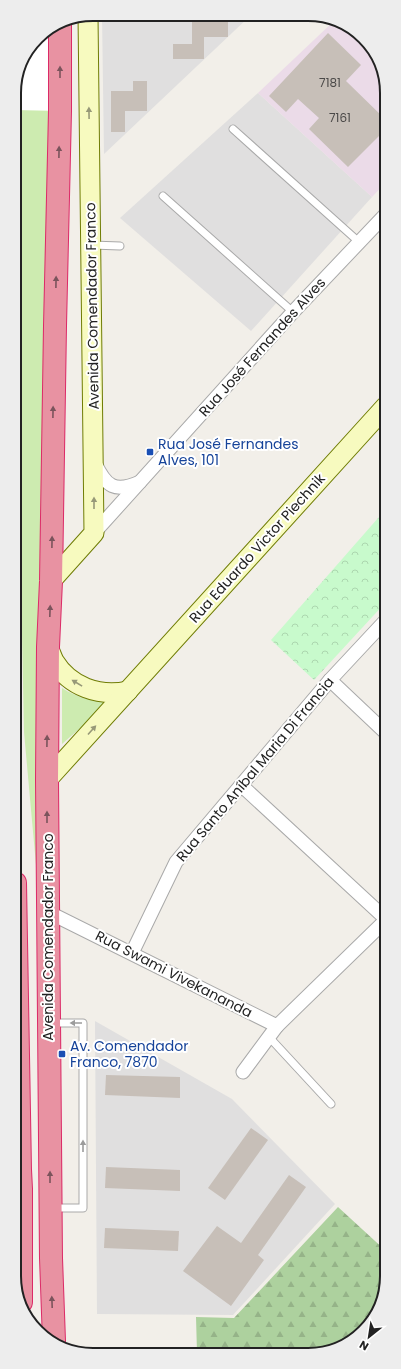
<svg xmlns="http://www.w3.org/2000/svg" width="401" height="1369" font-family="Poppins,sans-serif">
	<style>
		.residential { fill: #e0dfdf }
		.industrial { fill: #ebdbe8 }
		.grass { fill: #cdebb0 }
		.forest { fill: url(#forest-firs) }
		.park { fill: url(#park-crowns) }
		.pier { fill: #fff }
		.building { fill: #c7bfb8 }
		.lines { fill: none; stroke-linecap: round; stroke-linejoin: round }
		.lane-casing { stroke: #a9a9a9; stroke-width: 9 }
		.street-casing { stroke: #a9a9a9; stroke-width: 15 }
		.secondary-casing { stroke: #707d05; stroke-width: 21 }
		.highway-casing { stroke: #dc2a67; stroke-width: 24 }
		.lane { stroke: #fff; stroke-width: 7 }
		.street { stroke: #fff; stroke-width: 13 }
		.secondary { stroke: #f7fabf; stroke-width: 19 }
		.highway { stroke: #e892a2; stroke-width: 22 }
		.oneway { fill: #7b545c }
		.oneway2 { fill: #979978 }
		.oneway3 { fill: #9c9c9c }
		.transit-dot { fill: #1a4fb4; stroke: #fff; stroke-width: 1.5 }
		.labels { text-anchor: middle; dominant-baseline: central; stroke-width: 4; stroke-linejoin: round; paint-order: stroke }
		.number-label { font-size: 12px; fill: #4b4948 }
		.street-label { font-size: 14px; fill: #222; stroke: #fff }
		.transit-label { font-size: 14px; fill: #164399; stroke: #fff; text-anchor: start }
		.rim { fill: none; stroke: #222; stroke-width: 2 }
	</style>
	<defs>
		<pattern id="forest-firs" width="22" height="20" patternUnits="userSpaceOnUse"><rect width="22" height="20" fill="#add19e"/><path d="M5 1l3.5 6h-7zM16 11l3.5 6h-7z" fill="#95b388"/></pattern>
		<pattern id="park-crowns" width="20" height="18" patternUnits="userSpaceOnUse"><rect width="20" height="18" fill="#c8facc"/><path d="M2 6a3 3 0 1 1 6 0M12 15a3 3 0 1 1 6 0" fill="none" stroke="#acd6af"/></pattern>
	</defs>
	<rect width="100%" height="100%" fill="#f2efe9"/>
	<g class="residential">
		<polygon points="102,14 251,15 104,154"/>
		<polygon points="258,93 372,197 251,331 120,218"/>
		<polygon points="95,1021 232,1099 335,1204 233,1315 97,1314"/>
	</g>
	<polygon class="industrial" points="334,21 364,37 386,78 386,182 372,197 258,93"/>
	<g class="grass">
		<polygon points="53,26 39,898 24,732 14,246 14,88 22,58 37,37"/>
		<path d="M62,688C78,698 92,702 111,701L62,744Z"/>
	</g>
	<polygon class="forest" points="338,1207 387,1252 387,1281 367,1328 323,1354 197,1353 196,1317 234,1318"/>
	<polygon class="park" points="386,509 386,602 314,680 271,640"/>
	<polygon class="pier" points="58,23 60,111 14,110 14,88 22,58 37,37"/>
	<g class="building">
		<polygon points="192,15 228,15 228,37 204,37 204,59 173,59 173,44 192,44"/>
		<polygon points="328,33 361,65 346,81 386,120 386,129 348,167 309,129 319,118 298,99 286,112 269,96"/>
		<polygon points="133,81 147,81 147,111 125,111 125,132 111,132 111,91 133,91"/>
		<polygon points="106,1075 180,1077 180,1098 105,1095"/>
		<polygon points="251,1128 268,1140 225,1200 208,1188"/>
		<polygon points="106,1167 180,1170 180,1191 105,1188"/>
		<polygon points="289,1175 306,1187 258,1255 264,1260 231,1306 183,1271 217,1226 241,1243"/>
		<polygon points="105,1228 179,1231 178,1251 104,1248"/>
	</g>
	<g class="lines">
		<g class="lane-casing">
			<g id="lane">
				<polyline points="233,129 359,242"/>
				<polyline points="163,196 293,312"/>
				<polyline points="92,245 120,246"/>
				<polyline points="51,1023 83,1023 83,1208 53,1208"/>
				<polyline points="269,1037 331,1104"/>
			</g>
		</g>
		<g class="street-casing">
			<g id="street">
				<path d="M95,463C106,487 115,493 140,482"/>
				<polyline points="94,533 293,312 386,214"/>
				<polyline points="330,680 386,733"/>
				<polyline points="241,785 386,919"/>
				<polyline points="48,912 277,1026 386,920"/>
				<polyline points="132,953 176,862 330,680 386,620"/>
				<polyline points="243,1072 277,1026"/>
			</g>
		</g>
		<g class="secondary-casing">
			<g id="secondary">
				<polyline points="51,581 94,533 88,15"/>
				<path d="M48,647C50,651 52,657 54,661C70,687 99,697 128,691"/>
				<polyline points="47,780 386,406"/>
			</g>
		</g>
		<g class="highway-casing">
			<g id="highway">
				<polyline points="15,883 20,1170 21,1189 21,1302"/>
				<polyline points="54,1341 51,1258 47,780 48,647 51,581 55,326 60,111 60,22"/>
			</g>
		</g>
		<use href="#lane" class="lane"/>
		<use href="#street" class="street"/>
		<use href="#secondary" class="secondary"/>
		<use href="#highway" class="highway"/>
	</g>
	<defs><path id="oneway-solid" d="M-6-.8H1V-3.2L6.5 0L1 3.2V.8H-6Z"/></defs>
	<g class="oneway">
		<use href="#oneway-solid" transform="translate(60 72) rotate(-90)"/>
		<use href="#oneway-solid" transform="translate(59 152) rotate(-89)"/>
		<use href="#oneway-solid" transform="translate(56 282) rotate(-89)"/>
		<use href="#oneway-solid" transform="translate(53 412) rotate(-89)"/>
		<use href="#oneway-solid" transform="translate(52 542) rotate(-89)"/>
		<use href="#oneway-solid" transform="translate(50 611) rotate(-88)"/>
		<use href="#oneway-solid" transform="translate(47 741) rotate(-89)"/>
		<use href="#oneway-solid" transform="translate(47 817) rotate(-90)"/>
		<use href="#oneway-solid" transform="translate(50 1177) rotate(-90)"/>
		<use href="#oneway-solid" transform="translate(52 1302) rotate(-92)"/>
	</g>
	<g class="oneway2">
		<use href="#oneway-solid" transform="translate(89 113) rotate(-91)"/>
		<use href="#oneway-solid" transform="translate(94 503) rotate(-90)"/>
		<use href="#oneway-solid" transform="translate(77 683) rotate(-149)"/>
		<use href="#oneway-solid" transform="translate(92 730) rotate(-48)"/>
	</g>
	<g class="oneway3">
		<use href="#oneway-solid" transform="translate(76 1023) rotate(-180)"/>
		<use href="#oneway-solid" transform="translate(83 1146) rotate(-90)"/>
	</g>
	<g class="transit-dot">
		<rect x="146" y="448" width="8" height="8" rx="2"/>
		<rect x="58" y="1050" width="8" height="8" rx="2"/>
	</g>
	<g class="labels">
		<g class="number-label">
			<text x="330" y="82">7181</text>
			<text x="340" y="117">7161</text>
		</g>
		<g class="street-label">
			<text transform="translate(92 306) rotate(-91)">Avenida Comendador Franco</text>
			<text transform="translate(262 347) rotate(-48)">Rua José Fernandes Alves</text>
			<text transform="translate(257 548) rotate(-48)">Rua Eduardo Victor Piechnik</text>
			<text transform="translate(255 769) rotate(-50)">Rua Santo Aníbal Maria Di Francia</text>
			<text transform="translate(48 937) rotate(-90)">Avenida Comendador Franco</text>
			<text transform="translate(174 974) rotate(27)">Rua Swami Vivekananda</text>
		</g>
		<g class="transit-label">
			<text x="158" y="444">Rua José Fernandes<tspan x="158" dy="16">Alves, 101</tspan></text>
			<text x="70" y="1046">Av. Comendador<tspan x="70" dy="16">Franco, 7870</tspan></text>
		</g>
	</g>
	<path d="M0 0H401V1369H0ZM93 21H308A72 72 0 0 1 380 93V1276A72 72 0 0 1 308 1348H93A72 72 0 0 1 21 1276V93A72 72 0 0 1 93 21Z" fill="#ededed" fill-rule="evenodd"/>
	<path class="rim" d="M93 21H308A72 72 0 0 1 380 93V1276A72 72 0 0 1 308 1348H93A72 72 0 0 1 21 1276V93A72 72 0 0 1 93 21Z"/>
	<g transform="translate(369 1337) rotate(210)" stroke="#ffffff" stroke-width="3" paint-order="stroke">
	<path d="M0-3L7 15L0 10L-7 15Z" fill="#222222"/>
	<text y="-6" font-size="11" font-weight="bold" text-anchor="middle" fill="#222222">N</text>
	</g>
</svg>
